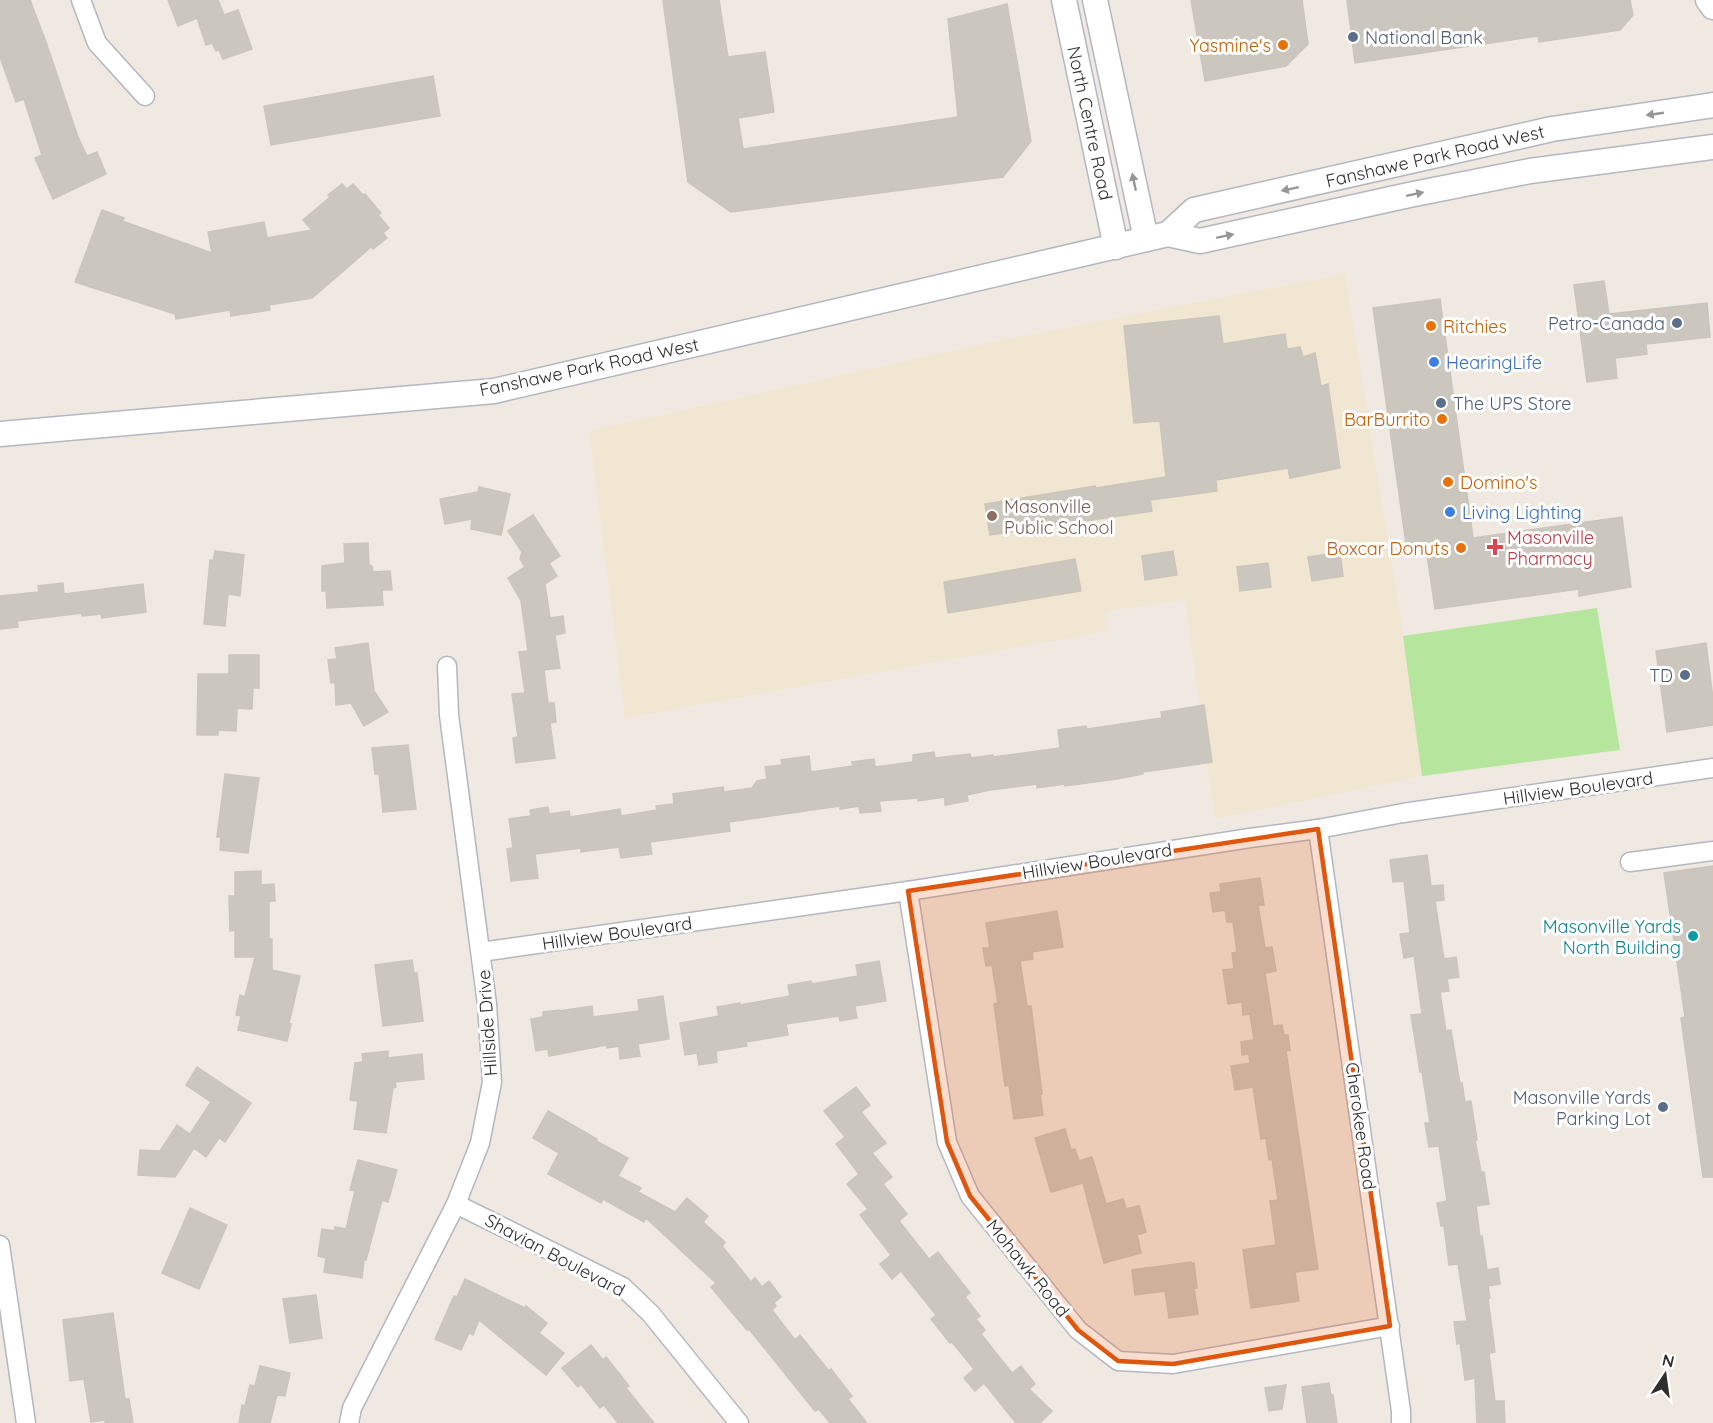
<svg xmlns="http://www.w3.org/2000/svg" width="1713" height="1423" font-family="Quicksand,sans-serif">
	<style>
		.education { fill: #f0e6d1 }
		.green { fill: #b6e59e }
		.building { fill: #cbc7bf; stroke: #cbc5ba; stroke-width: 1.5 }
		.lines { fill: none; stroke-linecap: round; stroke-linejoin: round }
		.street-casing { stroke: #b4b7c1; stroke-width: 21 }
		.secondary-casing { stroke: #b4b7c1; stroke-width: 27 }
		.street { stroke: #fff; stroke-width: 18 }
		.secondary { stroke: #fff; stroke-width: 24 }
		.oneway { fill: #969696 }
		.marked { fill: #df570e; fill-opacity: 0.2; stroke: #df570e; stroke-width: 4.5; stroke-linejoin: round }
		.service-dot { fill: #5c6f8a; stroke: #fff; stroke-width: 2 }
		.food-dot { fill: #e8710a; stroke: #fff; stroke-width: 2 }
		.shop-dot { fill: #3f7fe0; stroke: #fff; stroke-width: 2 }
		.education-dot { fill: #8d6e63; stroke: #fff; stroke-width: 2 }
		.health-dot { fill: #e0444e; stroke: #fff; stroke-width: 2 }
		.culture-dot { fill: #0f9aa8; stroke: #fff; stroke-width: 2 }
		.labels { text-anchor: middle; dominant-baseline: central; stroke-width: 6; stroke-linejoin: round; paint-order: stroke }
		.service-label { font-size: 18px; fill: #4e5e75; stroke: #fff; text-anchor: end }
		.food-label { font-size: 18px; fill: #c56008; stroke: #fff; text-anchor: end }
		.street-label { font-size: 18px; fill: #2e2e2e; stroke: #fff }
		.shop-label { font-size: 18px; fill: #366cbe; stroke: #fff; text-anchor: start }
		.education-label { font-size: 18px; fill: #785e54; stroke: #fff; text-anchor: start }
		.health-label { font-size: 18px; fill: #be3a42; stroke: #fff; text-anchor: start }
		.culture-label { font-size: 18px; fill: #0d838f; stroke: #fff; text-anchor: end }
	</style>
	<rect width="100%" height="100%" fill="#efe9e1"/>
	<polygon class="education" points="1345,274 1403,633 1422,776 1215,819 1185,600 1107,611 1108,631 625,718 589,431 998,341"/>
	<polygon class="green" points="1597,608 1620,750 1422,776 1403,636"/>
	<g class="building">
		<polygon points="0,0 30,0 46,42 78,137 87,156 97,152 106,174 53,199 35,158 42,155 24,99 16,102 0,57"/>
		<polygon points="168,0 218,0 224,15 238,10 252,49 223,59 219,50 216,51 212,43 206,45 197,18 178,26"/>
		<polygon points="672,0 719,0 728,57 765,52 774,112 738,118 743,149 958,117 948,19 1007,4 1031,141 1003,177 731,212 688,182 663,1"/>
		<polygon points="1191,0 1302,0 1308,44 1286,66 1205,81"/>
		<polygon points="1347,0 1630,0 1633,15 1620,30 1539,42 1538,36 1355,63"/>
		<polygon points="433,76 440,116 271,145 264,106"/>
		<polygon points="342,184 347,189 353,184 363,195 365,194 381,213 378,215 389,228 383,233 387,238 373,249 371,247 312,298 269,305 270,310 231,316 230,310 176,319 175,314 75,282 102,210 124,218 122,221 212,253 208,232 264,222 267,238 312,230 303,220 330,197 328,195"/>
		<polygon points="1604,281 1609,314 1707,303 1710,337 1646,344 1647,354 1615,358 1617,378 1587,382 1574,285"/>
		<polygon points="1440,299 1473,538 1622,517 1631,587 1579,596 1579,589 1435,609 1425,541 1406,544 1373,308"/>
		<polygon points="1219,316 1223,344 1285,334 1287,349 1300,347 1303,357 1315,353 1321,386 1328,384 1340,468 1290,478 1288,468 1216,480 1217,491 1150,500 1152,511 990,535 985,504 1095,486 1096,488 1166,477 1160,421 1134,423 1124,326"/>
		<polygon points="479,487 510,494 501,535 471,529 472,519 445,524 440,499 478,492"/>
		<polygon points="533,515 560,556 549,563 557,576 545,584 550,618 563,616 565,633 555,635 560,668 544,670 548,703 554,703 556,722 550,723 555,758 516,763 513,738 518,737 512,694 525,693 519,652 528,651 521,601 508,578 525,567 520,559 522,552 508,531"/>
		<polygon points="368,543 369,565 372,566 373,572 390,571 392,590 382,590 383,605 327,608 326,591 322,591 322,566 345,563 344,544"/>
		<polygon points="215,551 244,555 240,596 228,594 225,626 204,624 210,560 213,561"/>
		<polygon points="1173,551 1177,575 1145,580 1142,556"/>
		<polygon points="1340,552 1343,576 1312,581 1308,557"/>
		<polygon points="1075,559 1081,591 948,613 944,582"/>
		<polygon points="1268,563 1271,587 1240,591 1237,567"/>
		<polygon points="63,583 64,594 143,584 146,612 102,618 101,614 82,616 82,613 17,621 18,627 0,629 0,596 39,592 38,586"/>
		<polygon points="368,643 374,691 388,712 364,726 351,703 336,705 335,682 331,683 328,660 337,659 335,648"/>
		<polygon points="1706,643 1713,699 1713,725 1667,732 1656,651"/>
		<polygon points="229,655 259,655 259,688 253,688 252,709 237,708 236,731 218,730 218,735 197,735 198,674 229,674"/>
		<polygon points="1204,705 1212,762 1143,772 1143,774 1117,779 1065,786 1065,784 1037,788 1037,784 990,790 967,795 968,801 945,805 945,797 918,801 918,798 879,801 881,811 860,813 859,806 840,809 840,806 729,822 730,831 650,842 652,854 621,858 619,847 581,852 581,848 535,854 538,878 511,881 507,849 513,848 509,819 531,816 530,810 548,807 549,814 569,811 570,817 620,809 621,816 657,810 656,806 674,804 673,794 723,787 724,792 752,788 757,781 767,779 765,767 782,765 781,760 809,756 811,772 853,766 852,762 874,759 875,767 913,762 913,755 934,752 935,758 970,754 971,758 993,755 993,757 1060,748 1058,730 1086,726 1087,729 1162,718 1161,712"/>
		<polygon points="408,745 416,809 383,812 379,774 375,774 372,748"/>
		<polygon points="225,774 259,778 248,853 220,850 221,837 217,837"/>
		<polygon points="1427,855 1431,886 1443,885 1444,900 1435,901 1444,959 1456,957 1459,977 1447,979 1449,991 1440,992 1446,1031 1451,1030 1460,1084 1462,1083 1465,1102 1471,1101 1477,1140 1475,1140 1481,1172 1484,1172 1489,1204 1476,1206 1480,1237 1482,1236 1487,1270 1498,1268 1500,1284 1488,1286 1490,1298 1488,1298 1495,1352 1489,1353 1495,1401 1504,1401 1505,1423 1477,1423 1475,1378 1465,1380 1460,1343 1457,1344 1454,1322 1467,1321 1458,1264 1449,1265 1444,1226 1441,1226 1437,1203 1447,1201 1439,1146 1429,1147 1425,1123 1430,1123 1422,1072 1420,1072 1411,1015 1422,1014 1414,956 1404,958 1400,934 1410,933 1404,881 1393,882 1390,860"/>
		<polygon points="1713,866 1713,1177 1703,1177 1681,1018 1685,1017 1664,873"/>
		<polygon points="261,871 261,885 274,884 275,901 269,901 269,939 272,939 272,970 300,976 289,1023 291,1024 287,1041 238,1030 241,1016 236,1015 240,995 245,997 255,957 235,957 235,930 230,931 229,896 235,896 235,872"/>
		<polygon points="1260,878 1264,905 1258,905 1265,948 1272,947 1276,971 1265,973 1273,1026 1282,1025 1284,1035 1288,1035 1290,1050 1286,1051 1318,1269 1295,1272 1299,1301 1251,1308 1243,1250 1276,1245 1270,1201 1278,1200 1272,1159 1269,1160 1266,1138 1261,1139 1253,1087 1235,1090 1231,1066 1250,1063 1249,1054 1242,1055 1241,1042 1254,1040 1250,1014 1243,1015 1242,1002 1228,1004 1223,970 1234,969 1232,953 1237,952 1233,922 1227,922 1225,910 1213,912 1210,893 1221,892 1220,884"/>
		<polygon points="1057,911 1063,947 1032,952 1033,959 1020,961 1027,1006 1031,1006 1042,1094 1040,1094 1043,1115 1014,1119 1009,1085 1005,1086 1002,1064 994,1004 998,1003 992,965 986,966 983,948 990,948 986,923"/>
		<polygon points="412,960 414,973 417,973 423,1021 383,1026 375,965"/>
		<polygon points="879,961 886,1001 855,1006 857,1018 840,1021 839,1016 786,1024 788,1035 746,1042 747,1046 716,1051 717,1062 699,1065 697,1053 685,1055 680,1023 719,1016 717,1007 740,1003 740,1005 790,996 788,985 811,981 812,984 858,976 856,965"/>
		<polygon points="663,996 669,1039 638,1044 640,1056 620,1059 619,1046 607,1048 606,1045 549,1056 548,1049 536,1051 531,1019 543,1017 543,1012 559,1010 559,1011 592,1006 593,1017 639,1011 638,1000"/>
		<polygon points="388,1051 388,1058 422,1054 424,1079 395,1082 396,1087 393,1088 386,1133 354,1129 358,1101 350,1100 355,1063 363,1062 362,1054"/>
		<polygon points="197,1067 251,1103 225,1142 219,1138 206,1157 194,1148 175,1177 138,1175 140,1150 160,1151 177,1125 190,1134 211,1102 186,1085"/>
		<polygon points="856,1087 870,1105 861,1112 886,1143 872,1153 892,1177 883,1184 907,1214 899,1221 929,1259 938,1252 970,1293 965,1297 980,1316 976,1319 985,1330 981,1334 1012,1373 1021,1366 1035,1384 1029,1389 1052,1411 1040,1423 1016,1423 984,1383 975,1391 964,1378 974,1369 952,1342 950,1343 931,1319 936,1315 901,1271 892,1279 880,1264 891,1255 860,1215 868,1209 847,1184 859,1174 836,1144 845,1137 824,1111"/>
		<polygon points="548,1111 597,1139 596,1141 628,1158 618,1176 641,1188 638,1192 675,1212 687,1198 708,1216 703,1222 725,1242 722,1246 751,1282 755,1278 762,1287 769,1281 781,1297 774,1303 776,1306 772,1310 795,1340 800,1335 829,1371 831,1369 852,1396 848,1399 867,1423 830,1423 819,1409 815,1411 749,1329 747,1330 711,1287 716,1283 646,1218 644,1222 603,1199 601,1203 548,1174 559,1153 533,1138"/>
		<polygon points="1065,1129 1071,1150 1075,1149 1079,1161 1092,1157 1106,1204 1123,1199 1126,1209 1139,1206 1146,1232 1137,1235 1141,1253 1104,1263 1083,1183 1051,1192 1035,1138"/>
		<polygon points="358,1160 397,1170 388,1202 382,1200 366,1260 364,1260 362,1278 324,1272 326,1258 318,1256 322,1229 335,1231 335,1227 346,1229 355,1191 350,1190"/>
		<polygon points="190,1208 227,1225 199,1289 162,1273"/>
		<polygon points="1191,1262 1191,1264 1194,1263 1197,1288 1194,1288 1198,1314 1169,1318 1165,1291 1135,1295 1132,1270"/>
		<polygon points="465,1279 525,1308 526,1306 547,1323 539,1333 564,1353 546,1375 479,1320 473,1335 469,1333 461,1350 435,1339 454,1296 457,1297"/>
		<polygon points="316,1295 322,1338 290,1343 283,1299"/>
		<polygon points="113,1313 125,1399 129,1399 133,1423 105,1423 105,1420 91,1422 84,1379 70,1381 63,1320"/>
		<polygon points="591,1345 603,1360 606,1357 629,1386 626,1388 654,1423 618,1423 604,1405 600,1408 581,1384 578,1387 562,1368"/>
		<polygon points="260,1366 290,1373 285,1396 277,1395 270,1423 239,1423 242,1405 245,1406 250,1385 255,1386"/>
		<polygon points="1329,1383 1331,1395 1333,1395 1337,1423 1307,1423 1302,1387"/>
		<polygon points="1286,1385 1282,1409 1269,1411 1265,1388"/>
	</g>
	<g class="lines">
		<g class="street-casing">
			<g id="street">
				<polyline points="81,0 97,43 145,96"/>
				<polyline points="1318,829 1401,1411 1401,1423"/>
				<polyline points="1630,862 1713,851"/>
				<polyline points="908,891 947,1142 970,1196 1078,1330 1118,1361 1173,1364 1390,1326"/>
				<polyline points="481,952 908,891 1250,838 1318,829 1403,813 1713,768"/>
				<polyline points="456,1204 623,1287 651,1314 739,1423"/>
				<polyline points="0,1245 26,1423"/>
				<polyline points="349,1423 352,1408 456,1204 480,1143 492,1082 487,1004 449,715 447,666"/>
			</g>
		</g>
		<g class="secondary-casing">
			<g id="secondary">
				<polyline points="1064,0 1116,247"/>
				<polyline points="1095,0 1146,239"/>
				<polyline points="1708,0 1713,7"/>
				<polyline points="1168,234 1194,210 1552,129 1713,105"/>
				<polyline points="0,434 494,391 1168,234 1200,241 1409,195 1530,171 1713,147"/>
			</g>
		</g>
		<use href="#street" class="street"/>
		<use href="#secondary" class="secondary"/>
	</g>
	<defs><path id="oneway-solid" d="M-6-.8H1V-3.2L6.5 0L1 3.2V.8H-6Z" transform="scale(1.5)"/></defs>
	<g class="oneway">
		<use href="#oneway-solid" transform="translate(1655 114) rotate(172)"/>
		<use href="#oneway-solid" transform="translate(1134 182) rotate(-102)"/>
		<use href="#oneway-solid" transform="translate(1290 189) rotate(168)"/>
		<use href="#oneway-solid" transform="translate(1415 194) rotate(-12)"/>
		<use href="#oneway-solid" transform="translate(1225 236) rotate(-12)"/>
	</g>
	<path class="marked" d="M1318,829L1390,1326L1173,1364L1118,1361L1078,1330L970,1196L947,1142L908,891Z"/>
	<g class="service-dot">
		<circle cx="1353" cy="37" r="6"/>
		<circle cx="1677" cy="323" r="6"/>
		<circle cx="1441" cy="403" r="6"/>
		<circle cx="1685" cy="675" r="6"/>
		<circle cx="1663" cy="1107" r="6"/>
	</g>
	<g class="food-dot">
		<circle cx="1283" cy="45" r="6"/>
		<circle cx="1431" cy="326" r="6"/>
		<circle cx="1442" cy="419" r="6"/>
		<circle cx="1448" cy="482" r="6"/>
		<circle cx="1461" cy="548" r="6"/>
	</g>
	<g class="shop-dot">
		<circle cx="1434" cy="362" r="6"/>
		<circle cx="1450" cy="512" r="6"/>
	</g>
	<circle class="education-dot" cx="992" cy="516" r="6"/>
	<path class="health-dot" d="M1492 538h6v6h6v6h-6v6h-6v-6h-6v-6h6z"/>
	<circle class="culture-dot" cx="1693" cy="936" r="6"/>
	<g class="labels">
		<g class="service-label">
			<text x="1365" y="37" text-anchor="start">National Bank</text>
			<text x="1665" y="323">Petro-Canada</text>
			<text x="1453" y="403" text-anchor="start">The UPS Store</text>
			<text x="1673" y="675">TD</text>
			<text x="1651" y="1097">Masonville Yards<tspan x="1651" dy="21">Parking Lot</tspan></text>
		</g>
		<g class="food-label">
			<text x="1271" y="45">Yasmine's</text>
			<text x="1443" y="326" text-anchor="start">Ritchies</text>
			<text x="1430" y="419">BarBurrito</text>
			<text x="1460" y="482" text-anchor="start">Domino's</text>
			<text x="1449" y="548">Boxcar Donuts</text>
		</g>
		<g class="street-label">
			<text transform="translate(1090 123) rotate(78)">North Centre Road</text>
			<text transform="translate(1435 156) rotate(-13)">Fanshawe Park Road West</text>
			<text transform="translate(589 367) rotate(-12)">Fanshawe Park Road West</text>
			<text transform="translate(1578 788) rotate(-8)">Hillview Boulevard</text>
			<text transform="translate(1097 861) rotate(-9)">Hillview Boulevard</text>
			<text transform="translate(617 933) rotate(-8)">Hillview Boulevard</text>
			<text transform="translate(487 1023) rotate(-94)">Hillside Drive</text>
			<text transform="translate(1361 1126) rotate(82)">Cherokee Road</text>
			<text transform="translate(555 1255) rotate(28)">Shavian Boulevard</text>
			<text transform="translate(1028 1268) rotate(51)">Mohawk Road</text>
		</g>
		<g class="shop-label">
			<text x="1446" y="362">HearingLife</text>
			<text x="1462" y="512">Living Lighting</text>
		</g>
		<g class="education-label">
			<text x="1004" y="506">Masonville<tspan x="1004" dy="21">Public School</tspan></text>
		</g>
		<g class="health-label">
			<text x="1507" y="537">Masonville<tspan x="1507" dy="21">Pharmacy</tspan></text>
		</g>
		<g class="culture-label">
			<text x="1681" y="926">Masonville Yards<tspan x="1681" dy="21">North Building</tspan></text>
		</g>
	</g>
	<g transform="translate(1665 1375) rotate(13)" stroke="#ffffff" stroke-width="4.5" paint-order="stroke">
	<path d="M0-4.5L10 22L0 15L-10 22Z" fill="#2e2e2e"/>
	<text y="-9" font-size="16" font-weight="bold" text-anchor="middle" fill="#2e2e2e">N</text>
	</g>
</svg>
